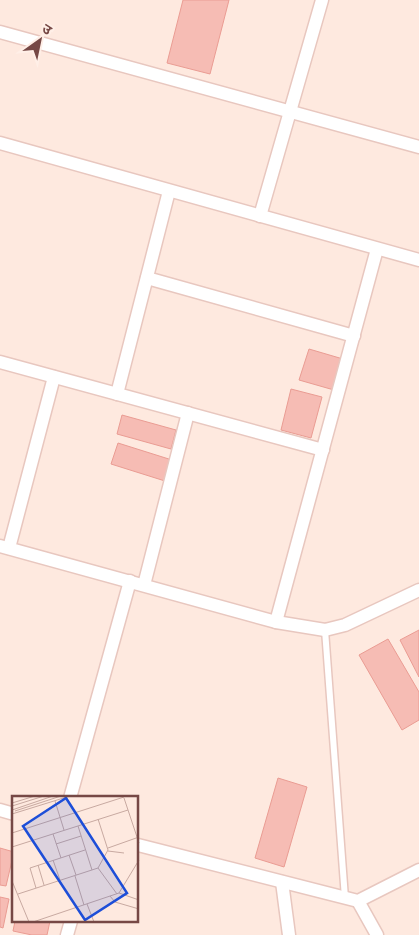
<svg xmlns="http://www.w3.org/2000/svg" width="419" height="935" font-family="'Open Sans','Noto Sans Devanagari',sans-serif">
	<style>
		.building { fill: #f6bcb4; stroke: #ea9c93 }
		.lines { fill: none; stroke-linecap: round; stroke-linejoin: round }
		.service-casing { stroke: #e8c7bf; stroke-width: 9 }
		.minor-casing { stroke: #e8c7bf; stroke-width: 15 }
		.service { stroke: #fff; stroke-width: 6 }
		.minor { stroke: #fff; stroke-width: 12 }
		.inset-road { fill: none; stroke: #c8a9a1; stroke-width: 1 }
		.view { fill: #1d4ed8; fill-opacity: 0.15; stroke: #1d4ed8; stroke-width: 2.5 }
		.inset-edge { fill: none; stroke: #764845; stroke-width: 2.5 }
	</style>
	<rect width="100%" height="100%" fill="#fee9df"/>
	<g class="building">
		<polygon points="183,0 229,0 210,74 167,63"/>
		<polygon points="309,349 343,359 334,390 299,380"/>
		<polygon points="291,389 322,397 311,438 281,430"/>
		<polygon points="122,415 176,430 171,449 117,434"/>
		<polygon points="118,443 172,460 165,481 111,464"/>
		<polygon points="419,630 419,677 400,640"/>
		<polygon points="388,639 419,692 419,720 402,730 359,655"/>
		<polygon points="278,778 307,787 284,867 255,858"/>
		<polygon points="0,848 14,852 6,886 0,885"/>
		<polygon points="0,897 9,899 3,928 0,927"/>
		<polygon points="15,921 50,921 47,935 32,935 13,931"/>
	</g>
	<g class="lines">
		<g class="service-casing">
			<polyline id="service" points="325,630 345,898"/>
		</g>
		<g class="minor-casing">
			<g id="minor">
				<polyline points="0,32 419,147"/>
				<polyline points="0,143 419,260"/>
				<polyline points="260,216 322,0"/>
				<polyline points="147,278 354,336"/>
				<polyline points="0,362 323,450"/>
				<polyline points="117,394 169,191"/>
				<polyline points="0,546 276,622 325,630 345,625 419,590"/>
				<polyline points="9,548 54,377"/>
				<polyline points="144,585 188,413"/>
				<polyline points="276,622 377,249"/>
				<polyline points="70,798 130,581"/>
				<polyline points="0,810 14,814"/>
				<polyline points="138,845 358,901 419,870"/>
				<polyline points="282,882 289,935"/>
				<polyline points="358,901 377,935"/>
				<polyline points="67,935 71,921"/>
			</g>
		</g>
		<use href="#service" class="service"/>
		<use href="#minor" class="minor"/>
	</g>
	<g transform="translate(12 796)">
		<rect width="126" height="126" fill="#fee9df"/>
		<path class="inset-road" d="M112,2L127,47M43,5L52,34M0,7L23,0M0,10L32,0M0,14L41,0M3,15L49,0M0,18L58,0M66,30L80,74M0,37L112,1M41,38L49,62M44,48L69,40M0,51L116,14M96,52L127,41M96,55L112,57M57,59L64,79M41,64L48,84M26,69L32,89M86,72L105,98M63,80L72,109M0,85L17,126M24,92L18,72L73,54M107,97L127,104M6,98L86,72L96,54L86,23M98,100L103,106L127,113M75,108L82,126M21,126L107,97L127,64"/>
		<path class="view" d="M54,2L115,97L73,124L11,30Z"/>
		<rect width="126" height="126" class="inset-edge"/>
	</g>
	<g transform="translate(40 40) rotate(33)" stroke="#ffefe7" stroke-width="4" paint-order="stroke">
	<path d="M0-4L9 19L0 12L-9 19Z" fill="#764845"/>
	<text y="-8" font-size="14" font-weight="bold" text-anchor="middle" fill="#764845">उ</text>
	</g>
</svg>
